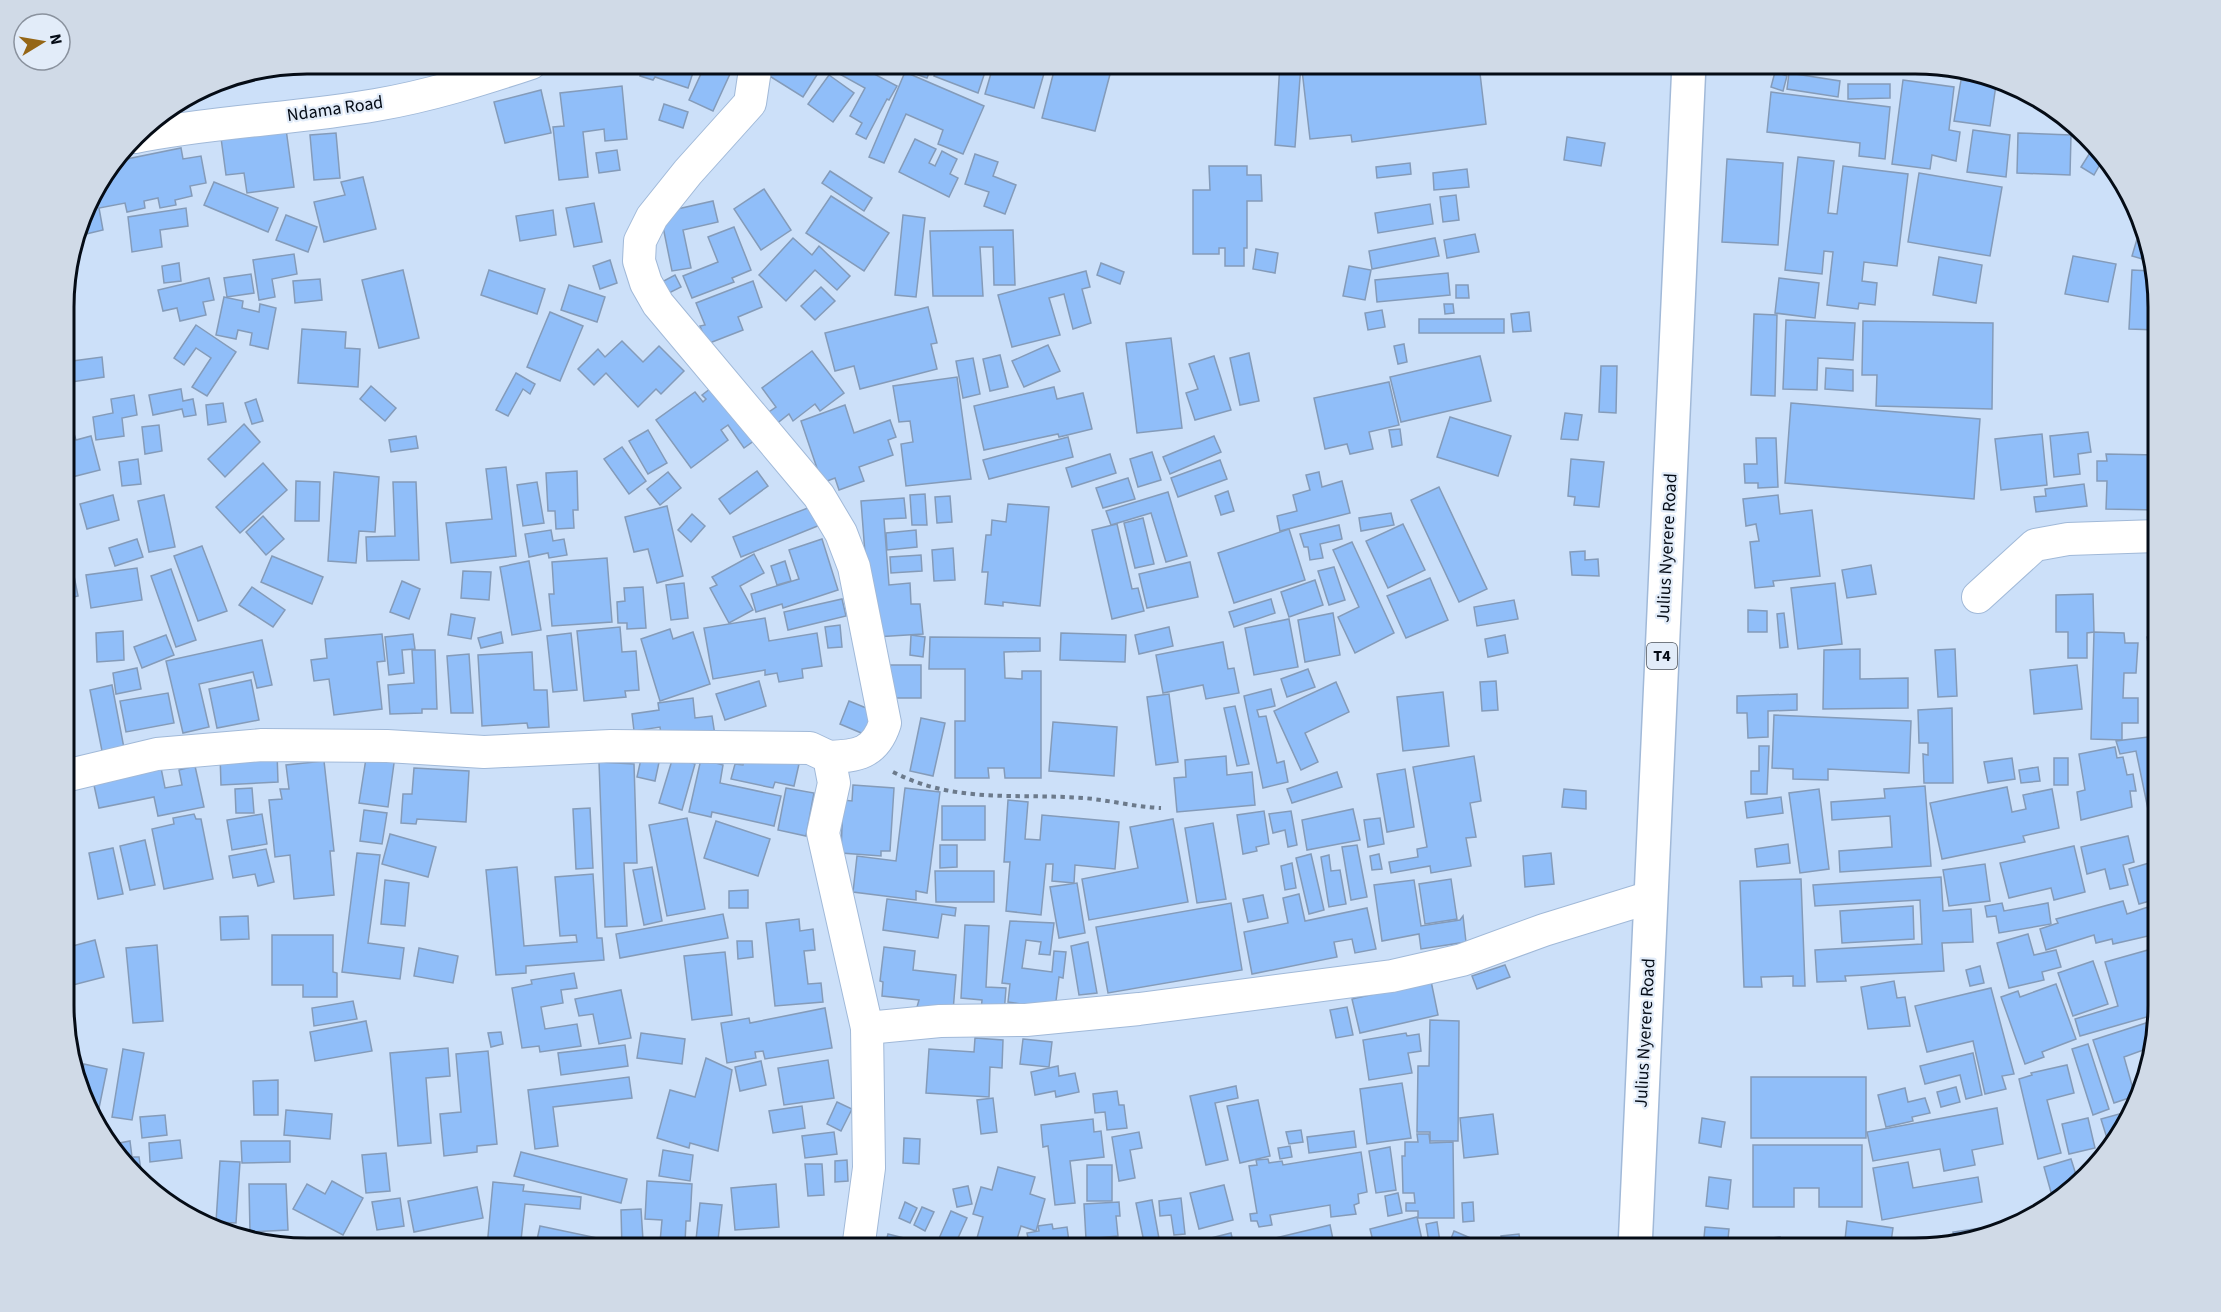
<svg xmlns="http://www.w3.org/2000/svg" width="2221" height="1312" font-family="'Source Sans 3',sans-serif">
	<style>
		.building { fill: #90bef9; stroke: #849bb9; stroke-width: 1.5 }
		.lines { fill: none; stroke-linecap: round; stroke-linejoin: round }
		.street-casing { stroke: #a1b9d8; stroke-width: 34 }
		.highway-casing { stroke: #a1b9d8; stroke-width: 36 }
		.path { stroke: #6c7a8b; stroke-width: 4; stroke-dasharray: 4.5 4.5; stroke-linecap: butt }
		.street { stroke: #fff; stroke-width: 32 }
		.highway { stroke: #fff; stroke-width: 33 }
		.labels { text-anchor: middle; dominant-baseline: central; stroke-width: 4.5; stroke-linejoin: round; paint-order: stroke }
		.shield { fill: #e2ecf9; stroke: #474f5a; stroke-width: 1.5 }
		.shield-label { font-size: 16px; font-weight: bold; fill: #050c16 }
		.street-label { font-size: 18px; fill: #050c16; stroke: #e2ecf9 }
		.rim { fill: none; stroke: #050c16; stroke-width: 3 }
	</style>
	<rect width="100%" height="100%" fill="#cce0f9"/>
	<g class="building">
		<polygon points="644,63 696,63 688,88 655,77 653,80 640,76"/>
		<polygon points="706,63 735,63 713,111 689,100"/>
		<polygon points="764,63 829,63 824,72 820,70 803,97 760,70"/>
		<polygon points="838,63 879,63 874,74 897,86 889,100 887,99 866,139 856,134 862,123 850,116 865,88 834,71"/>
		<polygon points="905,63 933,63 927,78 904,70"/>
		<polygon points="939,63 988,63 978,93 934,76"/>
		<polygon points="994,63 1047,63 1034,108 985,94"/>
		<polygon points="1056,63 1113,63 1095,131 1042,118"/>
		<polygon points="1280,63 1301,64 1295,147 1275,145"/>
		<polygon points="1367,63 1428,63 1429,70 1479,65 1486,124 1352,142 1351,135 1310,139 1302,70"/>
		<polygon points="905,72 984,106 963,154 938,144 943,130 906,114 884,163 869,157"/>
		<polygon points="1775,72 1787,76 1783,91 1771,87"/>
		<polygon points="1789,73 1840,81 1838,97 1787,89"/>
		<polygon points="829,75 854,93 833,122 808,104"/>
		<polygon points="1903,80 1954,87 1949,130 1960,132 1956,161 1932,155 1930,169 1892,164"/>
		<polygon points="1961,80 1996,85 1990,126 1954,121"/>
		<polygon points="1848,84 1890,84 1890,98 1848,99"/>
		<polygon points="622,86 627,139 605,141 604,129 583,132 588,177 559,180 553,127 564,126 560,93"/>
		<polygon points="541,90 551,133 505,143 494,102"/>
		<polygon points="1771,92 1890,107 1885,159 1859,156 1860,143 1767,132"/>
		<polygon points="664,104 688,112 683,128 659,120"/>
		<polygon points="286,129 294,187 247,193 244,173 226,175 221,138"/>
		<polygon points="1973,130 2010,135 2006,177 1967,172"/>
		<polygon points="336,133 340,178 314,180 310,135"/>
		<polygon points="2018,133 2071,135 2070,175 2017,173"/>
		<polygon points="1567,137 1605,143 1601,166 1564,160"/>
		<polygon points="915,139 936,149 929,163 935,166 942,151 957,159 950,174 958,178 949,197 899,172"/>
		<polygon points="181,148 183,159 201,156 206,183 190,186 192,196 175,200 176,205 160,208 158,198 144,201 145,208 127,212 125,203 99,208 103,230 86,234 83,216 88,198 117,161"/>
		<polygon points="617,150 620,170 599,173 596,153"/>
		<polygon points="2091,151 2103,159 2094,175 2081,167"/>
		<polygon points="975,154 998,162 993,176 1016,185 1005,214 984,206 989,192 965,184"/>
		<polygon points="1798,157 1834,161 1828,213 1837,214 1843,166 1908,174 1897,266 1864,262 1862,281 1877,283 1875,305 1859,303 1858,309 1827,305 1833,252 1824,251 1822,274 1785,270"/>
		<polygon points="1727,159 1783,163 1778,245 1722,242"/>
		<polygon points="1410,163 1411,174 1377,178 1376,167"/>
		<polygon points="1209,166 1247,166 1247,175 1261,175 1262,201 1247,201 1247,248 1244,248 1244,266 1225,266 1225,248 1219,248 1219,254 1193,254 1193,190 1210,190"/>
		<polygon points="1467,169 1469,187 1434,190 1433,173"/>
		<polygon points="830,171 872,198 864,211 822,183"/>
		<polygon points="1919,173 2002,187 1990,256 1908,242"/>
		<polygon points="363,177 376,229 324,242 314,202 345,195 341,182"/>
		<polygon points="214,182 278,208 268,232 204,205"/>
		<polygon points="764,189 791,230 761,250 734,209"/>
		<polygon points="1456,195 1459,220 1443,222 1440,197"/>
		<polygon points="831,196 889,233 864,271 806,233"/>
		<polygon points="713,201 718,222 683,230 691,268 672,271 661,217 673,210"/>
		<polygon points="594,203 602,242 574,247 566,208"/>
		<polygon points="1430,204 1433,224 1378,233 1375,213"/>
		<polygon points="186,208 188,226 160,230 162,247 132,252 128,217"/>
		<polygon points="553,210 556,235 520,241 516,216"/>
		<polygon points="286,215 317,227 308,252 276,240"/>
		<polygon points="903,215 925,218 916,297 895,295"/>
		<polygon points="734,227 751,270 732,278 734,282 692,298 683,276 718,262 708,237"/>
		<polygon points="1013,230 1015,285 994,285 993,247 980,247 983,296 933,296 930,231"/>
		<polygon points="1475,234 1479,252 1447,258 1444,240"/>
		<polygon points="793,238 812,255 819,246 850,276 837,290 815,270 786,301 759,275"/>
		<polygon points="1435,238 1439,256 1372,269 1369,251"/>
		<polygon points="2137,239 2142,240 2149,261 2132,256"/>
		<polygon points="1256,249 1278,253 1275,273 1253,269"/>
		<polygon points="294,254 297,274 272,279 275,297 259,300 253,260"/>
		<polygon points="2073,256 2116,264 2108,302 2065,294"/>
		<polygon points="1939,257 1982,265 1976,303 1933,295"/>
		<polygon points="610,260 617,283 600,289 593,266"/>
		<polygon points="179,263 181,281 164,283 162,266"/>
		<polygon points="1101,263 1124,272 1120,284 1097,275"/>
		<polygon points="1349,266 1371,270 1365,300 1343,296"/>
		<polygon points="403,270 419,338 379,348 362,280"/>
		<polygon points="489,270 545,289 537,314 481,295"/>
		<polygon points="2132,270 2152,271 2157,290 2157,330 2129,329"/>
		<polygon points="1086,271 1090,287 1082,289 1091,323 1073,329 1064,294 1049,298 1060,335 1012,347 998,295"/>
		<polygon points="1448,273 1450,295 1377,302 1375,280"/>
		<polygon points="251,274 254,293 227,297 224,278"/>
		<polygon points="675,275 681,287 661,297 656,285"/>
		<polygon points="209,278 214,300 203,302 206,315 180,321 177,308 163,311 158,290"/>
		<polygon points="1779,278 1819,283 1815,318 1775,313"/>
		<polygon points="320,279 322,300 295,303 293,281"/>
		<polygon points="753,281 762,307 738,317 743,330 707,344 700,326 705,325 696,303"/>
		<polygon points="569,285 605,297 597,322 561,310"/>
		<polygon points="1456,285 1468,285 1469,298 1456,298"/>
		<polygon points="821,287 835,301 815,320 801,306"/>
		<polygon points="224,297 243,301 242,308 259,312 260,304 276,308 268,349 250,345 252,333 238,330 236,339 216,335"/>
		<polygon points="1444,304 1453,304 1454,313 1445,314"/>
		<polygon points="928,307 937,343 931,344 937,369 860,389 854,366 835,371 825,333"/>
		<polygon points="1382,310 1385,327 1368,330 1365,313"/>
		<polygon points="68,312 74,352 65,354 65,313"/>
		<polygon points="550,312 583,326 560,381 527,367"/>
		<polygon points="1529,312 1531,331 1513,332 1511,314"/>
		<polygon points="1754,314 1777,315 1775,396 1751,395"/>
		<rect x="1419" y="319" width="85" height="14"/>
		<polygon points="1786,320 1855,323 1853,360 1818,358 1817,390 1783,389"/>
		<polygon points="1863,321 1993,323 1992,409 1876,406 1877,375 1862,375"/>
		<polygon points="196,325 236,352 207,396 192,387 211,358 196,348 184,365 174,358"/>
		<polygon points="302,329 346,332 345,348 360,349 358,387 298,383"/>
		<polygon points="1171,338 1182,428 1137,433 1126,343"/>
		<polygon points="622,341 643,362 659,346 684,371 661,394 656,389 638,407 606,373 594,385 578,369 598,349 605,357"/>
		<polygon points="1404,344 1407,362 1398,364 1394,346"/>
		<polygon points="1048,345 1060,371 1024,387 1012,361"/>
		<polygon points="812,351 844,393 820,411 815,404 793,421 789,414 775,425 766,414 776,407 762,388"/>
		<polygon points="1249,353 1259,401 1240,405 1230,358"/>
		<polygon points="1000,355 1008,387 990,391 983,359"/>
		<polygon points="1214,356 1231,410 1195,420 1186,393 1198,389 1189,364"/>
		<polygon points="1480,356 1491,401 1401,422 1390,377"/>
		<polygon points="102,357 104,377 65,383 65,362"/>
		<polygon points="973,358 980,394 963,398 956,361"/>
		<polygon points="1601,366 1617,366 1616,413 1599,412"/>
		<polygon points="1826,368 1853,370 1853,391 1825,389"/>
		<polygon points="516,373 535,384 530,394 523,389 508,416 496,410"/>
		<polygon points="957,377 971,479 906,486 901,444 913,442 910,421 899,422 893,386"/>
		<polygon points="1389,382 1399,425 1369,432 1373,449 1350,454 1347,444 1325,449 1314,398"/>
		<polygon points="715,385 755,440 744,448 728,425 721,430 728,440 691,468 656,420 695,392 703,402 706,399 702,395"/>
		<polygon points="371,386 396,408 385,421 360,399"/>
		<polygon points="1054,387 1057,399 1083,393 1092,429 1059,437 1058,434 984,450 974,406"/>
		<polygon points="181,389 183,401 193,399 196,415 184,417 182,409 153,415 149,395"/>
		<polygon points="134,395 137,415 122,418 124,436 96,440 93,417 113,413 111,399"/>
		<polygon points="256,399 263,421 252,424 245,403"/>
		<polygon points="223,403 226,422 208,425 206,405"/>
		<polygon points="1791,403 1980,419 1974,499 1785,483"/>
		<polygon points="845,405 854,433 890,420 896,437 888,440 893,455 859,467 864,481 839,490 835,478 822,483 801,421"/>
		<polygon points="65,411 67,411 76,440 91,436 100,470 72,477 67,457 65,457"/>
		<polygon points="1565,413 1582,415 1578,440 1561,439"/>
		<polygon points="1450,417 1511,436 1498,476 1437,457"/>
		<polygon points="244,424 260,442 225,477 208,459"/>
		<polygon points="159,425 162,451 145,454 142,427"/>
		<polygon points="1400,429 1402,445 1392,447 1389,430"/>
		<polygon points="648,430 667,463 648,474 629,441"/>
		<polygon points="2088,432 2091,452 2078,454 2080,474 2054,477 2050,436"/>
		<polygon points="2042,434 2047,485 2001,490 1995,439"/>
		<polygon points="416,436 418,448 391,452 389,440"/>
		<polygon points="1214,436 1221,452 1170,474 1163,457"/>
		<polygon points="1068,437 1073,457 989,479 983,460"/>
		<polygon points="1756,438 1776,438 1778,487 1758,488 1758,483 1745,483 1744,464 1757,464"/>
		<polygon points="622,447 646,481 629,494 604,459"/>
		<polygon points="1152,452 1161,480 1138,487 1130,459"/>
		<polygon points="1110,454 1116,473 1072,487 1066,468"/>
		<polygon points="2106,454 2157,455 2157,510 2106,509 2107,481 2097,481 2097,461 2107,461"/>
		<polygon points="138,459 141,484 122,486 119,462"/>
		<polygon points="1571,459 1604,462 1599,507 1574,505 1575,497 1568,496"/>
		<polygon points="1220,460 1227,479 1178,497 1171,478"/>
		<polygon points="263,463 287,490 240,533 216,507"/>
		<polygon points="506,467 516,556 451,563 446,523 492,519 486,469"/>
		<polygon points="577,471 578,510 573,510 574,528 556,529 555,511 548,511 546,473"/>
		<polygon points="757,471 768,486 730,514 719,499"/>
		<polygon points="334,472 379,477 375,532 359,531 356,563 328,561"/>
		<polygon points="668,472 681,488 660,505 647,489"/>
		<polygon points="1319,472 1322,487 1342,481 1350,513 1280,531 1277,516 1297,511 1293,495 1310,490 1306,475"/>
		<polygon points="1128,478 1135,499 1103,508 1096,488"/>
		<polygon points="296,481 320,482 319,521 295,521"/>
		<polygon points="393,482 416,482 419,560 367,561 366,537 395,536"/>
		<polygon points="537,482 544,523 523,526 517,485"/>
		<polygon points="2084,484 2087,506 2036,512 2034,497 2046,496 2045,489"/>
		<polygon points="1439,487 1487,589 1459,602 1411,500"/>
		<polygon points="1228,491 1234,511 1221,515 1215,496"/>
		<polygon points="1168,492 1187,556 1166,562 1151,513 1111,525 1106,511"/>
		<polygon points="925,494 927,525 912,525 910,495"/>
		<polygon points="113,495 119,520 87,529 80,504"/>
		<polygon points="164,495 175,547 149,552 138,501"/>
		<polygon points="1778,495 1780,514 1812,510 1820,576 1773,581 1774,586 1755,588 1750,542 1759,541 1756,524 1746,526 1743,499"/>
		<polygon points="950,496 952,522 937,523 935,497"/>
		<polygon points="904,498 906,518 884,519 889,585 910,583 911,604 920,604 923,634 875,637 870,619 861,501"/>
		<polygon points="1008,504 1049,507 1040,606 1003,602 1003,606 985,604 988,572 982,572 986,535 991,535 992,520 1006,522"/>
		<polygon points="667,506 683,576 657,583 648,549 634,552 625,517"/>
		<polygon points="813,506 820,525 741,557 733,537"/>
		<polygon points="1391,513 1394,525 1361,531 1359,518"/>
		<polygon points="692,514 705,526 691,542 678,530"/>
		<polygon points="263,516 284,539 266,555 246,532"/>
		<polygon points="1143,518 1154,564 1135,568 1124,523"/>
		<polygon points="1117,524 1132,589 1138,588 1144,611 1112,619 1092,530"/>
		<polygon points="1403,524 1425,570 1388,588 1366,541"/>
		<polygon points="1339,525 1342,539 1320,544 1323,558 1310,560 1308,547 1304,547 1300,534"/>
		<polygon points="1289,529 1305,580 1234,603 1218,553"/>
		<polygon points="551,530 553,541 564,539 567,555 549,558 548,553 529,557 525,534"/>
		<polygon points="916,530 917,547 887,550 886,533"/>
		<polygon points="137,539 143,557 115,566 109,548"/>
		<polygon points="822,539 838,590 783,608 782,604 756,612 751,594 799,579 789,550"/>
		<polygon points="1352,542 1394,633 1355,653 1338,617 1359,607 1333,550"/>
		<polygon points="202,546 227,611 198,621 174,556"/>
		<polygon points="953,548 955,580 934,581 932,550"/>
		<polygon points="1585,551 1585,560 1598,559 1599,576 1572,575 1570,552"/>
		<polygon points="754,554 764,573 740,586 753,610 729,623 710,588 717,585 712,577"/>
		<polygon points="921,555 922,571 891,573 890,557"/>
		<polygon points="272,556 323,577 312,604 261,582"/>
		<polygon points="607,558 612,622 552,626 549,594 554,594 552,562"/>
		<polygon points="529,561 541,630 512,635 500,567"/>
		<polygon points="785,561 791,581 777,585 771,566"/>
		<polygon points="1190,562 1198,597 1147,608 1139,574"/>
		<polygon points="1871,565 1876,594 1847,598 1842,570"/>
		<polygon points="72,566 78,596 65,599 65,568"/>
		<polygon points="1334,567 1345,600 1329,605 1318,571"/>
		<polygon points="137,568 142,600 91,608 86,575"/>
		<polygon points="171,569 196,640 176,647 151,576"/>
		<polygon points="463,571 491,572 489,600 461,598"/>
		<polygon points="1430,578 1448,620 1406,638 1387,596"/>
		<polygon points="1315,580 1323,605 1289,617 1281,592"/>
		<polygon points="402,581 420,589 409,619 390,612"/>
		<polygon points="684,583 688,618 671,620 666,585"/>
		<polygon points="1835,583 1842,644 1798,649 1791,588"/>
		<polygon points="252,587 285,610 273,627 239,605"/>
		<polygon points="643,587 646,628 627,629 627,623 618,623 617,602 625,601 624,588"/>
		<polygon points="2093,594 2094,632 2087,633 2087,658 2068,658 2068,632 2056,632 2056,595"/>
		<polygon points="842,599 846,616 788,630 784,612"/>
		<polygon points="1271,599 1275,613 1234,627 1229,612"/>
		<polygon points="1514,600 1518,619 1477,626 1474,607"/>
		<polygon points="1748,610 1767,611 1767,632 1748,632"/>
		<polygon points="1333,613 1340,655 1305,662 1298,620"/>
		<polygon points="1784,613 1788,647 1780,648 1777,614"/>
		<polygon points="451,614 475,618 471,639 448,635"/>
		<polygon points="765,618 769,641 817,633 822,666 802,669 803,678 779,682 777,673 765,675 765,670 713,679 704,628"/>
		<polygon points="1289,619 1298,667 1254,675 1245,628"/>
		<polygon points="65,624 71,658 65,659"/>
		<polygon points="840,625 842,647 828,648 825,627"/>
		<polygon points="620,627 622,652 636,651 639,690 625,691 626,697 584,701 577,631"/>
		<polygon points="1169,627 1173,646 1139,654 1135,635"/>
		<polygon points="670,629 673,639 693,632 710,684 660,701 641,639"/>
		<polygon points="123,631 124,660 97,662 96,633"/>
		<polygon points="501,632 503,643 481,648 478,638"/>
		<polygon points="2094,632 2124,633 2125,643 2138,643 2136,673 2124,673 2123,698 2138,698 2138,723 2122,723 2122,740 2091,739"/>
		<polygon points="571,633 577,690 553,692 547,636"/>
		<polygon points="1061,633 1126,635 1125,662 1060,660"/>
		<polygon points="382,634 385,661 377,662 382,709 334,715 329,679 314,681 311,660 327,658 325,639"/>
		<polygon points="413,634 415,649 402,650 404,673 389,675 385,637"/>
		<polygon points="166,635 174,655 142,668 134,647"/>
		<polygon points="911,635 925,637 923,657 910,655"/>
		<polygon points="1505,635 1508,653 1488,657 1485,639"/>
		<polygon points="2157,635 2157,663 2152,664 2147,637"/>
		<polygon points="930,637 1040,638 1040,651 1004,652 1005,678 1022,679 1022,671 1041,671 1041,778 1005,778 1004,768 988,768 989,778 955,778 955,721 965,721 965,669 929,669"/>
		<polygon points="262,640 272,685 257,688 253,672 199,684 209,727 183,733 166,661"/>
		<polygon points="1223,642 1228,669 1234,668 1239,693 1206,699 1203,685 1163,693 1156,655"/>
		<polygon points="1860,649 1860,679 1908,678 1908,708 1823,709 1824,650"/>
		<polygon points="1955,649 1957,696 1938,697 1935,650"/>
		<polygon points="412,650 435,650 437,709 422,709 422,713 390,714 388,685 414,683"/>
		<polygon points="532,652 534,690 547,690 549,727 528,728 527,723 482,726 478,655"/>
		<polygon points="469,654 473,713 451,713 447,656"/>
		<rect x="888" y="665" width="33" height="33"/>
		<polygon points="2077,665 2082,709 2034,714 2030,670"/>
		<polygon points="137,668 141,689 116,694 113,673"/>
		<polygon points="1308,669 1315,687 1287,697 1281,679"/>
		<polygon points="251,680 259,720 217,728 209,689"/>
		<polygon points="759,681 766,706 725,720 716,694"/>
		<polygon points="1496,681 1498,710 1482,711 1480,682"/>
		<polygon points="1336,682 1349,712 1305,733 1318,762 1301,770 1274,711"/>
		<polygon points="112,685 124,748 102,751 90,690"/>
		<polygon points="1271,689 1275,706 1257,710 1259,717 1266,716 1277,763 1284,761 1288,782 1263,788 1244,696"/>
		<polygon points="1443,692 1449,746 1403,751 1397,697"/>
		<polygon points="2152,692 2157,692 2157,722 2153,722"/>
		<polygon points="168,693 174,723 126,732 120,701"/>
		<polygon points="1169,694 1178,762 1156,765 1147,697"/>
		<polygon points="1797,694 1797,710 1768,711 1768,737 1748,738 1747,713 1737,713 1737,696"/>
		<polygon points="693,698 695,718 712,716 715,735 662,741 660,727 634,731 632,714 659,710 658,703"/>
		<polygon points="849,701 876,712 866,735 840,724"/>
		<polygon points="1235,706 1249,764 1237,766 1224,708"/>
		<polygon points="1952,708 1953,783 1924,783 1923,754 1928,755 1928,743 1919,743 1918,710"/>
		<polygon points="1774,715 1911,721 1909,773 1828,769 1828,780 1793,779 1793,769 1772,768"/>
		<polygon points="921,718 945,723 933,776 910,771"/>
		<polygon points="1053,722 1117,727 1114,776 1049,771"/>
		<polygon points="2156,736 2157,812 2149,814 2136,751 2120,754 2116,741"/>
		<polygon points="1759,746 1769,746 1767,794 1751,794 1751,771 1759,771"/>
		<polygon points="2115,747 2117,758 2123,757 2127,775 2133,774 2136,791 2130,791 2132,807 2081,820 2077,792 2085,790 2079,754"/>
		<polygon points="643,750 661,753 655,781 637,777"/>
		<polygon points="277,752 278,782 221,785 220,755"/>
		<polygon points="367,752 395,756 388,807 359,803"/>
		<polygon points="746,753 799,764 794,786 775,782 773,788 731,779 735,764 743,765"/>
		<polygon points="1226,756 1227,775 1252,772 1255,805 1177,812 1174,778 1186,777 1185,760"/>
		<polygon points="1474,756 1481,801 1470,803 1476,837 1466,838 1471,866 1431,873 1430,866 1391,873 1389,862 1418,857 1417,849 1427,847 1413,767"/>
		<polygon points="673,757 695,764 682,810 659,803"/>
		<polygon points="2012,758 2015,779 1988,783 1984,762"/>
		<rect x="2054" y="758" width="14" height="27"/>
		<polygon points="701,759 723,765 720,783 781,796 774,826 712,812 711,817 689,812"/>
		<polygon points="324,761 334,851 330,851 334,895 294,899 290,855 275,857 269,800 282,799 280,789 289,789 286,765"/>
		<polygon points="599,762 634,764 637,863 624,863 627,926 605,927"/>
		<polygon points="160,763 165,788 182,785 179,770 195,766 204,807 158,816 154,797 99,808 92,776"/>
		<polygon points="2038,767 2040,781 2021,783 2019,770"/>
		<polygon points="414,768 469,771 466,822 417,819 416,824 401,823 403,794 412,794"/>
		<polygon points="1405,769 1414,827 1387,832 1377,774"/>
		<polygon points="1337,772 1342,787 1292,803 1287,789"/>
		<polygon points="853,785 894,788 890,851 881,851 881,856 841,853 843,800 852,801"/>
		<polygon points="1925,786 1931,866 1840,872 1839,851 1892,847 1890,816 1832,820 1831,802 1885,798 1884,789"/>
		<polygon points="2007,787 2012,812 2026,809 2023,795 2052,789 2059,828 2023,836 2025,842 1942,859 1930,803"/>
		<polygon points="252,788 254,813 236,813 235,789"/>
		<polygon points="786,788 814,793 806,836 778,830"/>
		<polygon points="905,788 940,792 927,893 916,891 916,900 853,892 857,856 896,861"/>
		<polygon points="1564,789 1586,791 1586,809 1562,807"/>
		<polygon points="1819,789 1829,869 1800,873 1789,793"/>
		<polygon points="1781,797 1783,813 1747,818 1745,802"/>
		<polygon points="1008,800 1028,802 1025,839 1040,840 1042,815 1119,822 1115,869 1075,865 1074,883 1052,881 1053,864 1046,864 1041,915 1006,911 1010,862 1004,862"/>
		<rect x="942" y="806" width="43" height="34"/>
		<polygon points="590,808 593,868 576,869 573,809"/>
		<polygon points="1353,809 1360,840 1307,850 1302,820"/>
		<polygon points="364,810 387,813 382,844 360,841"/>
		<polygon points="1264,811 1269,844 1256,847 1257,851 1243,854 1237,815"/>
		<polygon points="1291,811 1297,845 1288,847 1285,830 1273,833 1269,814"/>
		<polygon points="194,814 196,819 201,819 213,879 164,889 152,829 174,824 173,818"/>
		<polygon points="262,814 267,844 232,850 227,820"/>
		<polygon points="687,818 705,909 667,916 649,825"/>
		<polygon points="1380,818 1384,844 1368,847 1364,820"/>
		<polygon points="1173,819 1188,902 1089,920 1082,879 1138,868 1130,827"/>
		<polygon points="716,821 770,839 758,876 704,858"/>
		<polygon points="1213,823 1226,899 1197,903 1185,828"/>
		<polygon points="390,834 436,847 428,877 382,864"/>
		<polygon points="2128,836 2134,862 2123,865 2128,885 2110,889 2105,869 2087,874 2081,847"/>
		<polygon points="145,840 155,885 130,890 120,846"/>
		<polygon points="1788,844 1790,863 1757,867 1755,849"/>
		<polygon points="940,845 957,845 957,867 940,868"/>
		<polygon points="1357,845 1367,897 1351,900 1342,847"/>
		<polygon points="2074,846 2085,892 2054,900 2051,888 2009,898 2000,863"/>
		<polygon points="113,848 123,894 98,899 89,853"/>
		<polygon points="266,849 274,882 258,886 255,874 233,878 229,856"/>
		<polygon points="357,853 380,855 368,943 404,948 400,979 342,972"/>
		<polygon points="1551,853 1554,884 1525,887 1523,856"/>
		<polygon points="1311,854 1324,910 1309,914 1296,858"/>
		<polygon points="1379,854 1382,869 1372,870 1370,856"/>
		<polygon points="1329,855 1331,871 1340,870 1346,904 1329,907 1321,857"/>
		<polygon points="1292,863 1296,888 1285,890 1281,866"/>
		<polygon points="2149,863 2157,899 2139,904 2129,869"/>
		<polygon points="1985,864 1990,901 1949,906 1943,870"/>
		<polygon points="517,867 524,946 577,942 576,935 560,936 555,877 593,874 597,938 602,938 604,960 526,966 526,973 496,975 486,870"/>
		<polygon points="652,867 662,921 644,925 633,870"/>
		<polygon points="935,871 994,871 994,902 936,902"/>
		<polygon points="1941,877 1943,911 1971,909 1973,942 1942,943 1944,971 1845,976 1846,981 1817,982 1815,950 1922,944 1920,900 1815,906 1813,885"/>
		<polygon points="1451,879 1457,919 1425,924 1419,884"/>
		<polygon points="1801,879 1805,986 1793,986 1793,976 1761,977 1762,987 1744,987 1740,881"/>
		<polygon points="385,880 409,883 405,926 381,924"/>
		<polygon points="1414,880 1421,926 1460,920 1463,916 1466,942 1421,949 1419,934 1382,941 1374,885"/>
		<polygon points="1077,883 1085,933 1059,938 1050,887"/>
		<polygon points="748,890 748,908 729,908 729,891"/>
		<polygon points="1299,894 1305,921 1367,908 1376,949 1355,953 1352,939 1334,942 1337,957 1252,974 1244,932 1288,923 1283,898"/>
		<polygon points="1263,895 1268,918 1248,922 1243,899"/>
		<polygon points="887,899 956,908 955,916 942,914 938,938 883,930"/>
		<polygon points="2123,901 2127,914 2157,904 2157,934 2113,944 2112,939 2096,943 2094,935 2046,950 2040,929 2058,923 2056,919"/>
		<polygon points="1231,903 1242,970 1108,993 1096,927"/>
		<polygon points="2002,903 2004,911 2048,903 2051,924 1999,933 1996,916 1987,917 1985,906"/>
		<polygon points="1913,906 1914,939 1842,943 1840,911"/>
		<polygon points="723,914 728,938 620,958 616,934"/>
		<polygon points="248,916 249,939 221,940 220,917"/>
		<polygon points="799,919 800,931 813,929 815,950 804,951 808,984 821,983 823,1002 775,1006 766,923"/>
		<polygon points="1010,921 1054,923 1050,955 1039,954 1041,942 1026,940 1022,968 1052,972 1054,951 1066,952 1063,978 1059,977 1055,1009 1008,1002 1010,984 1002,983"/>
		<polygon points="965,925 989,926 986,987 1006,988 1004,1014 981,1012 982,1000 961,998"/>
		<polygon points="2028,934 2034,955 2056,950 2061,967 2042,972 2044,980 2009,988 1997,943"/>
		<polygon points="272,935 333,935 333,972 337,973 337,997 303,997 303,985 272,985"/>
		<polygon points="95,940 104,977 65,987 65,948"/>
		<polygon points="737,941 752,941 753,957 738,959"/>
		<polygon points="1088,942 1097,993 1079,995 1071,946"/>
		<polygon points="157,945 163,1021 133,1023 126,948"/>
		<polygon points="884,947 915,951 913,970 956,975 953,1011 917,1007 919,1000 882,996 883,982 880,981"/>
		<polygon points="419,948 458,956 453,983 414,976"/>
		<polygon points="2148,950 2157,983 2157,1014 2080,1036 2075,1019 2118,1006 2105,962"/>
		<polygon points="725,952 732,1015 692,1020 684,956"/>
		<polygon points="2093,961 2108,1004 2073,1016 2058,973"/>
		<polygon points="1505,965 1510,977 1477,989 1472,976"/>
		<polygon points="1980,966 1984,983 1970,986 1966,970"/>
		<polygon points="574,973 577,988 561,990 563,1003 541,1007 545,1029 577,1024 581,1046 540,1052 539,1046 522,1048 512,988 532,984 531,980"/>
		<polygon points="1431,981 1438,1015 1360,1033 1352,999"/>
		<polygon points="1894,981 1897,998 1905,997 1910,1026 1868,1029 1861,987"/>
		<polygon points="2056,984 2076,1039 2042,1052 2044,1057 2025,1064 2001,997 2018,991 2020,997"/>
		<polygon points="1991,988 2014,1074 2002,1076 2006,1089 1985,1094 1973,1041 1927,1052 1915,1006"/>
		<polygon points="621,990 631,1038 599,1044 593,1014 579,1016 575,999"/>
		<polygon points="353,1001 357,1019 314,1026 312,1008"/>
		<polygon points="1347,1007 1353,1035 1336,1038 1330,1010"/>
		<polygon points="825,1008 832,1048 765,1059 763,1051 755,1052 756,1058 727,1063 721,1023 749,1018 750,1023"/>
		<polygon points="1430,1020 1459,1021 1458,1141 1430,1141 1430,1132 1417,1132 1418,1066 1429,1066"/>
		<polygon points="366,1021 372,1051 315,1061 310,1032"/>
		<polygon points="2149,1022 2153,1035 2149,1048 2124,1057 2135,1096 2114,1103 2093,1040"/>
		<polygon points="501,1032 503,1044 491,1047 488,1033"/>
		<polygon points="641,1033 685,1039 682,1064 637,1058"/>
		<polygon points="1406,1033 1407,1036 1419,1034 1421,1051 1408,1053 1412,1073 1369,1080 1363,1040"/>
		<polygon points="975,1038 1003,1040 1002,1068 990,1067 989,1097 926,1093 929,1049 974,1052"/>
		<polygon points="1023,1039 1052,1042 1049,1067 1020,1064"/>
		<polygon points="2088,1044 2109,1109 2093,1115 2072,1049"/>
		<polygon points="625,1045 628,1066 561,1075 558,1053"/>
		<polygon points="448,1048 450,1076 426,1078 431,1143 398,1146 390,1053"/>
		<polygon points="123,1049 144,1053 132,1120 112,1117"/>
		<polygon points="488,1051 497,1144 477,1146 477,1152 444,1156 440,1114 461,1112 456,1054"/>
		<polygon points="1973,1053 1982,1095 1966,1099 1960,1075 1925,1084 1920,1066"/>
		<polygon points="706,1058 732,1070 718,1151 690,1143 689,1148 657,1138 670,1090 695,1097"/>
		<polygon points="828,1060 834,1098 784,1105 778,1068"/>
		<polygon points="761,1061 766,1085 740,1091 735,1067"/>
		<polygon points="84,1064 107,1069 97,1118 81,1080"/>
		<polygon points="2067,1065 2074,1093 2047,1100 2061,1153 2038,1159 2019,1079 2032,1075 2031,1073"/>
		<polygon points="1058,1066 1059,1076 1075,1073 1079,1092 1056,1097 1055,1091 1035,1095 1031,1072"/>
		<polygon points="629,1077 632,1098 553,1107 558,1146 535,1149 528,1090"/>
		<rect x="1751" y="1077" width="115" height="61"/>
		<polygon points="278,1080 278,1115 254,1115 253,1081"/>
		<polygon points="1402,1083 1411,1138 1367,1144 1360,1089"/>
		<polygon points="1236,1086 1238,1098 1215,1103 1228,1160 1206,1165 1190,1096"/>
		<polygon points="1956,1087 1960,1102 1941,1107 1937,1092"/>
		<polygon points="1905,1088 1908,1102 1925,1098 1930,1113 1912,1117 1913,1121 1886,1127 1878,1095"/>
		<polygon points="1117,1091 1119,1105 1124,1105 1127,1128 1107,1130 1105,1112 1095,1113 1093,1094"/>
		<polygon points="993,1098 997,1132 981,1134 977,1100"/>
		<polygon points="1258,1100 1270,1156 1240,1163 1227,1106"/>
		<polygon points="837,1102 852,1109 841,1131 827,1124"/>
		<polygon points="802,1106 805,1128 773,1133 769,1111"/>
		<polygon points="1997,1108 2003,1144 1972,1150 1975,1165 1944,1171 1940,1149 1873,1161 1867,1132"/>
		<polygon points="286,1110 332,1114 330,1139 284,1135"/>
		<polygon points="2130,1111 2125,1128 2110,1148 2101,1119"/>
		<polygon points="1493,1114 1498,1154 1464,1158 1460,1118"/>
		<polygon points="165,1115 167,1135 142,1138 140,1117"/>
		<polygon points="1702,1118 1725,1122 1721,1147 1699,1143"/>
		<polygon points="2088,1118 2095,1148 2069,1154 2062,1124"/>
		<polygon points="1093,1119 1094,1132 1101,1131 1104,1157 1070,1161 1075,1203 1055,1205 1048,1146 1043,1147 1041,1125"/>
		<polygon points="1301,1130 1303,1142 1289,1144 1286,1132"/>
		<polygon points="1354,1131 1356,1147 1309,1153 1307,1137"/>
		<polygon points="834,1132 837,1154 805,1158 802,1136"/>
		<polygon points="1139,1132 1142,1148 1130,1150 1135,1178 1119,1181 1112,1137"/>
		<polygon points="1417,1134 1429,1134 1430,1143 1453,1142 1454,1218 1418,1218 1418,1211 1406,1211 1406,1203 1415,1203 1414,1193 1403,1193 1402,1156 1405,1156 1405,1142 1418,1142"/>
		<polygon points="904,1138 920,1139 919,1164 903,1163"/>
		<polygon points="180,1140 182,1158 150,1162 149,1143"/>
		<polygon points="130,1141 132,1157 139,1157 142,1177 109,1145"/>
		<polygon points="241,1141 290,1141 290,1162 242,1163"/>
		<polygon points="1753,1145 1862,1145 1862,1207 1819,1207 1819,1188 1794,1188 1794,1207 1753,1207"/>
		<polygon points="1290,1146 1292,1157 1280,1159 1278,1148"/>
		<polygon points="1390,1147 1396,1190 1376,1193 1369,1151"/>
		<polygon points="663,1150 693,1155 690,1181 659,1176"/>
		<polygon points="521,1152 627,1179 621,1203 514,1176"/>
		<polygon points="1361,1152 1367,1192 1358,1194 1359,1203 1354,1205 1356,1214 1331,1217 1330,1205 1270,1215 1272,1225 1259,1227 1257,1221 1251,1221 1250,1214 1257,1213 1249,1166 1257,1165 1256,1160 1268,1159 1269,1163 1282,1161 1283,1165"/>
		<polygon points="386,1153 390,1191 366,1193 362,1155"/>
		<polygon points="2071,1159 2079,1184 2054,1203 2044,1167"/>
		<polygon points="847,1160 848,1181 835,1182 835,1161"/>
		<polygon points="220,1161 240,1162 236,1223 216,1222"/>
		<polygon points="1908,1162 1913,1188 1978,1177 1982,1202 1882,1220 1873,1168"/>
		<polygon points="805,1164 822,1164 824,1195 808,1196"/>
		<rect x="1087" y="1165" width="25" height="36"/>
		<polygon points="998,1167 1035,1177 1030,1194 1045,1199 1036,1231 1021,1226 1014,1249 987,1249 975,1245 983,1217 973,1214 981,1187 992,1190"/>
		<polygon points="1709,1177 1731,1180 1728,1209 1706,1206"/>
		<polygon points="332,1181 363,1198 343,1235 293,1209 307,1184 325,1194"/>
		<polygon points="647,1181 692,1184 690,1221 686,1221 685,1243 660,1242 662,1220 645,1219"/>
		<polygon points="493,1182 524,1185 523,1191 581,1197 580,1209 525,1204 520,1249 487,1247"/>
		<polygon points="249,1184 286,1184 288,1230 250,1232"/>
		<polygon points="776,1184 779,1227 735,1230 731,1188"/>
		<polygon points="1224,1185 1233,1220 1199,1229 1190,1193"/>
		<polygon points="968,1186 972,1204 957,1207 953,1189"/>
		<polygon points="477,1187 483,1218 414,1232 408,1201"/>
		<polygon points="1398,1193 1402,1213 1388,1216 1385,1196"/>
		<polygon points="400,1198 404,1226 377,1230 372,1202"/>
		<polygon points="1181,1198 1185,1234 1174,1235 1171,1215 1160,1216 1159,1201"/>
		<polygon points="1152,1200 1160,1244 1145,1247 1136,1203"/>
		<polygon points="905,1202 917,1208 910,1223 899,1218"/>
		<polygon points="1119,1202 1120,1216 1116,1216 1118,1236 1086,1239 1084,1204"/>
		<polygon points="1473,1202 1474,1221 1463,1222 1462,1203"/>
		<polygon points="700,1203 722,1205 717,1249 695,1249"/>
		<polygon points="922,1207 934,1212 925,1231 914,1225"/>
		<polygon points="641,1209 643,1240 653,1240 653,1249 622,1249 621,1210"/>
		<polygon points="951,1211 967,1218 953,1249 937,1243"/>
		<polygon points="1417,1217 1424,1249 1375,1249 1370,1229"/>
		<polygon points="1847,1221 1893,1228 1890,1249 1844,1249"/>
		<polygon points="1437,1222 1441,1249 1430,1249 1426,1224"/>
		<polygon points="1052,1224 1053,1229 1067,1227 1070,1249 1030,1248 1027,1233 1039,1231 1038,1226"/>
		<polygon points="1330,1225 1335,1249 1252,1249 1250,1244"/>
		<polygon points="540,1226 607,1240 605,1249 535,1249"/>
		<polygon points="1705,1227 1729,1229 1727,1249 1703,1249"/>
		<polygon points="1987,1227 1988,1231 1955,1241 1953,1232"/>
		<polygon points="1454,1231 1480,1242 1477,1249 1447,1249"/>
		<polygon points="1231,1233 1234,1246 1176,1249 1175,1247"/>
		<polygon points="888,1234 944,1248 884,1249"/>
		<polygon points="1519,1234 1521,1249 1503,1249 1501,1236"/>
		<polygon points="1945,1236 1945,1244 1930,1248 1899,1249 1898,1238"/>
		<polygon points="1780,1237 1781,1249 1732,1249 1731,1243"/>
		<polygon points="811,1241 844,1247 844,1249 810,1249"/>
		<polygon points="1815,1244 1815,1249 1787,1249 1787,1246"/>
	</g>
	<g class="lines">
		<g class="street-casing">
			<g id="street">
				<path d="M756,63L750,103L688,172L652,217L640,241L639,261L646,283L658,304L819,496L841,533L854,567L885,723C875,754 857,756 829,757"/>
				<path d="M135,137C215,121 296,119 376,105C429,96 480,80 531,63"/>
				<polyline points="1978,597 2035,545 2068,539 2157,536"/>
				<polyline points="65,776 157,754 262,745 387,746 484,752 611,746 810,748 829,757 834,783 823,833 867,1028 869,1168 858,1249"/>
				<polyline points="867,1028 940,1021 1026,1020 1139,1009 1392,976 1462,960 1544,930 1651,897"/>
			</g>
		</g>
		<g class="highway-casing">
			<polyline id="highway" points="1635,1249 1689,63"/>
		</g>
		<path class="path" d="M893,772C956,804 1016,793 1083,798C1109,800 1135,807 1161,808"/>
		<use href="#street" class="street"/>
		<use href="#highway" class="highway"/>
	</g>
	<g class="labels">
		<rect class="shield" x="1647" y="643" width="30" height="26" rx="4.5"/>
		<g class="shield-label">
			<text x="1662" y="656">T4</text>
		</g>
		<g class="street-label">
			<text transform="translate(335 109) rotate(-8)">Ndama Road</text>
			<text transform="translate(1667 548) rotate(-87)">Julius Nyerere Road</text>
			<text transform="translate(1645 1033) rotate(-87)">Julius Nyerere Road</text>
		</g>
	</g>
	<path d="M0 0H2221V1312H0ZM307 74H1915A233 233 0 0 1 2148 307V1005A233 233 0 0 1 1915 1238H307A233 233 0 0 1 74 1005V307A233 233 0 0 1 307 74Z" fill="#d0dae7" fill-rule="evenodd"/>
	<path class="rim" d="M307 74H1915A233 233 0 0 1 2148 307V1005A233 233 0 0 1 1915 1238H307A233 233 0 0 1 74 1005V307A233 233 0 0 1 307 74Z"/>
	<g transform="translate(42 42) rotate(79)"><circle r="28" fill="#e2ecf9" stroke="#8a929e" stroke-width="1.5"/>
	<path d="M0-4.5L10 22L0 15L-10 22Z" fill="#956616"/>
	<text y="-9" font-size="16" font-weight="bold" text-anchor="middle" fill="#050c16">N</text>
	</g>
</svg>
